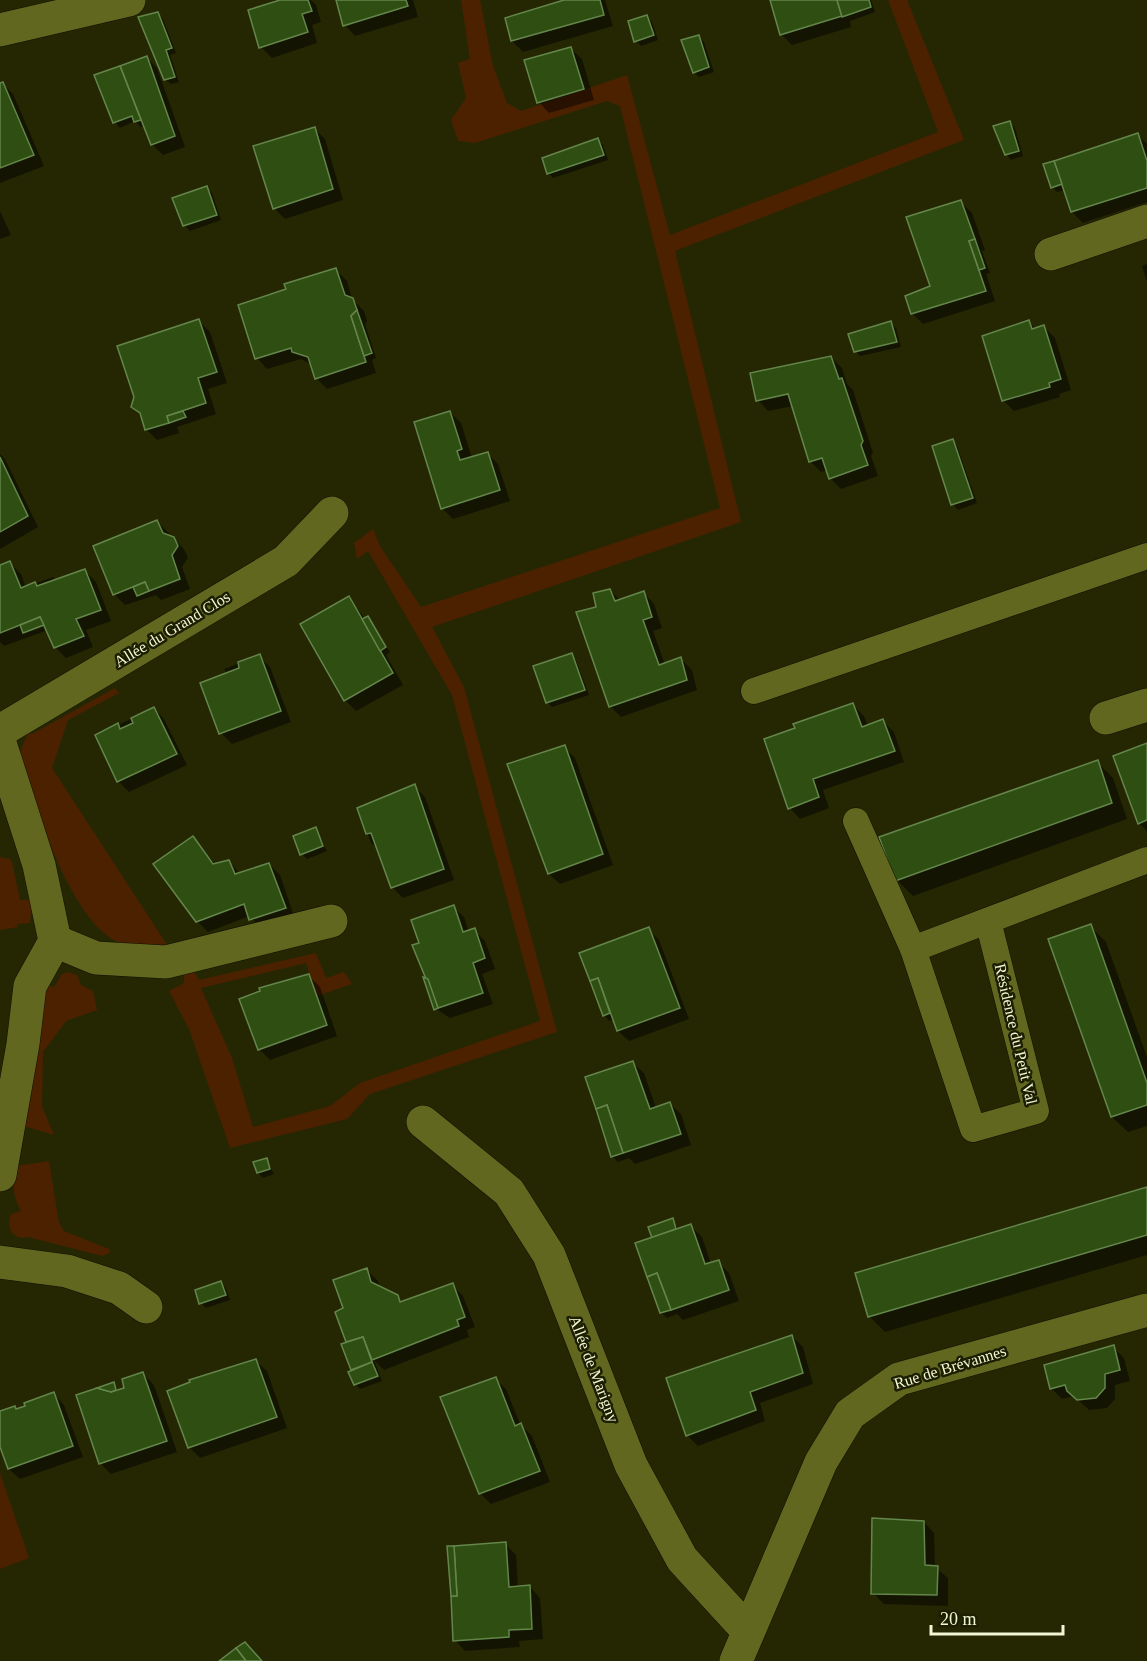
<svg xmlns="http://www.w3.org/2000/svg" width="1147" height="1661" font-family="'Times New Roman',serif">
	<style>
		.green { fill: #4c2100 }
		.shadow { fill: #0007 }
		.building { fill: #2f4e12; stroke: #64864b; stroke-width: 1.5 }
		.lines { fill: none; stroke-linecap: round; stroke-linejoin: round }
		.service-casing { stroke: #0e0f00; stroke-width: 27 }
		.minor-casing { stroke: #0e0f00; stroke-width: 34 }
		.service { stroke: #626720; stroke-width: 26 }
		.minor { stroke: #626720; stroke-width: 33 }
		.labels { text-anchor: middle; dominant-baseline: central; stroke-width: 5; stroke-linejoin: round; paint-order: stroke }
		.street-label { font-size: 16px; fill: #f2f6d3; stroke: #1c1e00 }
	</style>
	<rect width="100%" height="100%" fill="#252702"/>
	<g class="green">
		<polygon points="461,0 480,0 493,66 507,103 521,111 627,75 670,235 938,132 888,0 907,0 964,140 675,251 741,522 432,627 464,687 557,1032 370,1094 347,1119 230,1148 189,1029 169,991 184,983 184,975 192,968 199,980 316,953 326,978 344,972 352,984 317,996 306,963 201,988 232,1058 253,1127 330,1106 360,1083 540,1021 452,695 368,551 357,559 354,543 373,529 380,546 421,607 720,508 620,106 607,101 475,143 458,141 451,120 466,98 458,63 470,59"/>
		<path d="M115,688L119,693L68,720L52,768L171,951C155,948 136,948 121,943C72,927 33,800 18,755L28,734H32Z"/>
		<polygon points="0,857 10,859 12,862 20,900 32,900 30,923 17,924 18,927 0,930"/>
		<polygon points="69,972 77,975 81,985 93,991 97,1010 66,1021 43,1052 42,1106 54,1135 24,1126 45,988 50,986 54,987 62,974"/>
		<path d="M49,1161L59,1223L64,1231L109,1249L110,1253L102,1256L28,1237C12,1241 6,1227 11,1214L21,1211C12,1195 13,1184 16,1166Z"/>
		<polygon points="0,1473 29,1558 0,1569"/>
	</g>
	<g class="shadow">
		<polygon points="285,0 311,0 316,5 321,22 312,25 317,43 272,58 261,47"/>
		<polygon points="337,0 413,0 418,17 355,36 345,25"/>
		<polygon points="568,0 605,0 613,26 523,52 512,41 506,19"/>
		<polygon points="771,0 871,0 875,12 850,21 851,27 792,45 781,34"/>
		<polygon points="158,14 163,19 176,53 170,55 179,82 171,84 165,79"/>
		<polygon points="647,17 652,22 658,40 641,46 636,41"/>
		<polygon points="699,36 704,42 714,72 699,77 694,72"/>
		<polygon points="571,49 582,59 594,100 549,113 539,102"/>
		<polygon points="146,57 157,68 185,147 163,155 152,144 145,125 141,127 135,121 120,128 115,122 96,76"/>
		<polygon points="3,84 13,94 44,166 0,183 0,85"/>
		<polygon points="1010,123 1015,128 1023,156 1011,160 1006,154"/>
		<polygon points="314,128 325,139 343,200 285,219 274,208"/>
		<polygon points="1138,135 1147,144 1147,202 1083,223 1072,212 1065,190 1057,192 1052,187"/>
		<polygon points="598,140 603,145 608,160 553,178 548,173"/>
		<polygon points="207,188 212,193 221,220 190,231 185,226 174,199"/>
		<polygon points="961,202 972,213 985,250 982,251 990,273 986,274 995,301 923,324 912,313 932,287"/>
		<polygon points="0,211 11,235 0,239"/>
		<polygon points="1147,264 1147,282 1142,266"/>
		<polygon points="336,270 347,281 352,299 364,311 367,321 365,324 376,358 372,360 376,373 327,389 316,378 312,365 301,359 267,369 257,358"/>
		<polygon points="199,321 210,332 227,383 208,389 216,414 177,427 179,433 157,440 146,429 142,416 133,406"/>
		<polygon points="1029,322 1036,329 1044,327 1055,338 1071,390 1059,394 1060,397 1014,411 1003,400"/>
		<polygon points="891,323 896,328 901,347 860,356 855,351"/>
		<polygon points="831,357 842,368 847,384 853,390 873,453 871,456 878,476 841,489 830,478 828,470 821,472 810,461 793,406 768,411 758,400"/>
		<polygon points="450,412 461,423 472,458 487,453 498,464 510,501 453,519 442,508"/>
		<polygon points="952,441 957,446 977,503 958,510 953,504"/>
		<polygon points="0,454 5,459 38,527 0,549"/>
		<polygon points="157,521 184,549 188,558 182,567 190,589 161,600 156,595 125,605 114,594"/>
		<polygon points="10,563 21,574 26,587 53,577 57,581 85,571 96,582 111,621 86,630 93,647 66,658 55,647 48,630 4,646 0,642 0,567"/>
		<polygon points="610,590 620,600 644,593 654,604 662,628 653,631 665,665 681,659 692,670 697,690 621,717 610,706 598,608"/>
		<polygon points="349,598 365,619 367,618 372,623 390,652 386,655 403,685 356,711 345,700 302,625"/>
		<polygon points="571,655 576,660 589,695 552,707 547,702"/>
		<polygon points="259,656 270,667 291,722 232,744 221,733 227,674 224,669"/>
		<polygon points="853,705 864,716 868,726 883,721 894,732 904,762 823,790 829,808 800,819 790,808"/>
		<polygon points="154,708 164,719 187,765 129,792 118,781 97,735"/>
		<polygon points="1147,745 1147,831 1139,823"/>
		<polygon points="564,747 575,758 613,865 560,884 549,874"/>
		<polygon points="1097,762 1113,778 1127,819 913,896 897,880"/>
		<polygon points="414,786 425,797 454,880 403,898 392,887 378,848 371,843 359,809"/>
		<polygon points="315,829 327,851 307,859 302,854"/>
		<polygon points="193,838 216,865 229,861 240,874 269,864 280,875 295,919 262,930 250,916 208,932 197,921"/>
		<polygon points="453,907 464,917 469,932 474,930 485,941 495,969 482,974 493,1004 450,1018 436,1009 421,944"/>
		<polygon points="1090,926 1106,942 1147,1057 1147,1126 1128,1132 1112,1117"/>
		<polygon points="648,929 659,940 689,1019 629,1041 618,1031 614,1019 609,1021 604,1015 581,954"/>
		<polygon points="309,976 320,987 337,1036 270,1060 259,1049"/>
		<polygon points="633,1063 644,1073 656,1108 670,1104 681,1114 691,1145 635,1164 629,1158 618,1162 613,1157 597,1108"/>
		<polygon points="266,1160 274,1174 263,1178 258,1173"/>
		<polygon points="1147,1189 1147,1255 885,1332 869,1316"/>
		<polygon points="672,1220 679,1230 691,1226 702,1237 711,1264 718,1262 729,1273 739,1301 683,1320 677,1314 667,1318 662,1313 637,1244 654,1238"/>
		<polygon points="367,1270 378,1281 380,1288 403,1303 452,1285 463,1296 475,1327 467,1330 469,1337 384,1370 374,1360 382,1381 360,1389 355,1384 343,1345 349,1343 337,1313 345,1309"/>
		<polygon points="221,1283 226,1288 230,1300 206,1308 201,1303"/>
		<polygon points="792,1336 803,1347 813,1384 760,1403 765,1421 698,1446 687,1435"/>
		<polygon points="1113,1347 1124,1358 1130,1381 1115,1385 1115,1399 1107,1408 1089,1410 1074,1396 1062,1399 1051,1388"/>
		<polygon points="256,1361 267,1371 287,1428 200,1458 189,1447 192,1383"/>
		<polygon points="143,1374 154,1385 177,1452 111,1474 100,1463 77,1396 113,1384 118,1392 126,1389"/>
		<polygon points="495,1379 506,1389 520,1424 532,1436 550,1482 491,1504 480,1493"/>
		<polygon points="54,1394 64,1405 83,1457 20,1479 9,1469 0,1443 0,1412 15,1407 18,1410"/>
		<polygon points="924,1522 934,1533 935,1567 948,1578 948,1606 884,1604 873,1593"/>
		<polygon points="505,1544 516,1555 518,1588 530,1587 540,1598 543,1639 519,1641 520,1647 465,1651 455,1640"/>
	</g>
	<g class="building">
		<polygon points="280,0 308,0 312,11 302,14 308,32 259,48 248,10"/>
		<polygon points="336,0 406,0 408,6 343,26"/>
		<polygon points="600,0 604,15 511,41 505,18 564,0"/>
		<polygon points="770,0 837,0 842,16 780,35"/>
		<polygon points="837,0 869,0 871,7 842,17"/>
		<polygon points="158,12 172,48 166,50 175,77 164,80 138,17"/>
		<polygon points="647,15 654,35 634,42 628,21"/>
		<polygon points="699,35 709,67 693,73 681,40"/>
		<polygon points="571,47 584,89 537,103 524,60"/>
		<polygon points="147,56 175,136 151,145 120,66"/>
		<polygon points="120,66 141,120 134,122 132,116 113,123 94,75"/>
		<polygon points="3,82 34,155 0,168 0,83"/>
		<polygon points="1010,121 1019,151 1005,155 993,126"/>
		<polygon points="315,127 333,189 273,209 253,146"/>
		<polygon points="1138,133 1147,161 1147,188 1071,212 1054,161"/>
		<polygon points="598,138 604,155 547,174 542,158"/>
		<polygon points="1054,161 1062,184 1051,188 1043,164"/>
		<polygon points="207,186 217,215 183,226 172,198"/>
		<polygon points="961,200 975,239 969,241 986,291 911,314 905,296 930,286 906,217"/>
		<polygon points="975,239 985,268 979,270 969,241"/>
		<polygon points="336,268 345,295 353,298 357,310 351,316 366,362 315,379 308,357 292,352 291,348 255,359 238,305 286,289 284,284"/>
		<polygon points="357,310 372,353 364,356 351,316"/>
		<polygon points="199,319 217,372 198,378 206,403 167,416 169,423 145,430 140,413 131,407 134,397 117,346"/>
		<polygon points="1029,320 1032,329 1044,325 1061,379 1049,383 1050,387 1002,401 982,336"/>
		<polygon points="891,321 897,342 854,352 848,334"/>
		<polygon points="831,356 839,379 842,378 863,441 861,445 868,465 829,479 822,458 809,462 788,394 756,401 750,373"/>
		<polygon points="183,411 186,417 169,423 167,416"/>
		<polygon points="450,411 462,449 457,451 460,460 488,452 500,490 441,509 414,422"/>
		<polygon points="953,439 973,498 951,505 932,446"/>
		<polygon points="0,457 28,516 0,532"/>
		<polygon points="157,520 163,533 174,537 178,546 172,555 180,579 149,591 145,582 113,595 93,546"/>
		<polygon points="10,561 21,588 35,582 37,586 85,569 101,610 76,619 84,636 54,648 40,617 0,633 0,565"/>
		<polygon points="145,582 149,591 137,596 133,587"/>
		<polygon points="610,589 615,601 644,591 652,617 643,620 659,665 681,657 687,680 609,707 576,612 596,607 593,593"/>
		<polygon points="349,596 393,673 344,701 300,624"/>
		<polygon points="368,616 386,647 380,651 362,619"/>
		<polygon points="40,617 44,625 23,633 20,625"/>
		<polygon points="572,653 585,690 546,703 533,666"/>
		<polygon points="260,654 281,711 219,734 200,683 239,668 238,662"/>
		<polygon points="853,703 862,727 883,719 895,751 813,779 819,797 788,809 764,739 795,728 793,724"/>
		<polygon points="154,707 177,754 117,782 95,735 118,723 120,729 133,723 131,718"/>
		<polygon points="1147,743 1147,820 1138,824 1113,756"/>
		<polygon points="565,745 603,854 548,874 507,764"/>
		<polygon points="1098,760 1112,803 895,881 879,837"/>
		<polygon points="415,784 444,869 391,888 371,833 366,834 357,808"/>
		<polygon points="316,827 323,846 300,855 293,836"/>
		<polygon points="193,836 213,864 229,860 235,874 269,863 286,908 249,920 244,904 196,922 153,864"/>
		<polygon points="454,905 463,932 475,928 485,958 473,963 483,993 438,1008 412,945 419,943 411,920"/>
		<polygon points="1091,924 1147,1083 1147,1105 1111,1117 1048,939"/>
		<polygon points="649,927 680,1008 617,1031 598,978 590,981 579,953"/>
		<polygon points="309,974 327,1025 258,1050 239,999 260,991 259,988"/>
		<polygon points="423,977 428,979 438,1008 434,1010"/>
		<polygon points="598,978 610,1013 603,1016 590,981"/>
		<polygon points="633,1061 650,1109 670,1102 681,1134 623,1153 607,1105 596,1109 585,1077"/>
		<polygon points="607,1105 623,1153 611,1157 596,1109"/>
		<polygon points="267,1158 270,1169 257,1173 253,1162"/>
		<polygon points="1147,1187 1147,1235 868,1317 855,1273"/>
		<polygon points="673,1218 676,1229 652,1238 648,1227"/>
		<polygon points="691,1224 705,1264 719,1260 729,1290 671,1310 657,1273 647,1277 635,1243"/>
		<polygon points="367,1268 371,1282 398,1295 400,1302 453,1283 465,1317 457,1320 459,1326 372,1360 363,1337 346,1342 335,1312 343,1308 333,1280"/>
		<polygon points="657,1273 671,1310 660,1313 647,1277"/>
		<polygon points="221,1281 226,1295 199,1304 195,1290"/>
		<polygon points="792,1335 803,1373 750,1392 756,1410 686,1436 666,1378"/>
		<polygon points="363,1337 372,1362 351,1370 341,1344"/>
		<polygon points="1114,1345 1120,1370 1105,1374 1105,1388 1096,1398 1077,1400 1067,1391 1065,1385 1050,1389 1044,1365"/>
		<polygon points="256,1359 277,1417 188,1448 167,1391 190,1382 189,1380"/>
		<polygon points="372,1362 378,1376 354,1385 348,1372"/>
		<polygon points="143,1372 167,1441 99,1464 76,1395 97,1388 111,1392 124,1388 122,1379"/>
		<polygon points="496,1377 515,1426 521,1423 540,1471 479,1494 440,1397"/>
		<polygon points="114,1382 116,1390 111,1392 97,1388"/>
		<polygon points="54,1392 73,1446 8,1469 0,1447 0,1411 15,1406 16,1409 25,1406 24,1403"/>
		<polygon points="872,1518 924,1521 925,1565 938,1566 937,1595 871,1594"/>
		<polygon points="506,1542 509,1587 530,1585 532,1629 509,1630 509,1637 453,1641 451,1596 457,1596 454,1546"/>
		<polygon points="447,1546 454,1546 457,1596 451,1596"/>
		<polygon points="245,1642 262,1661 246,1661 236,1648"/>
		<polygon points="236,1648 246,1661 219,1661"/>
	</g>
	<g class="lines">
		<g class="service-casing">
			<g id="service">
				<polyline points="754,691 1147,556"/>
				<polyline points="856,821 913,949 973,1129 1036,1111 988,921"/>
				<polyline points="913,949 1147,860"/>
			</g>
		</g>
		<g class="minor-casing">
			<g id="minor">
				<polyline points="0,30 129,0"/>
				<polyline points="1051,254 1147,221"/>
				<polyline points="1106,718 1147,705"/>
				<polyline points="0,731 286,561 332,513"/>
				<polyline points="0,743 39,865 55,941 30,986 23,1044 0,1175"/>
				<polyline points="55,941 96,958 166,962 331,921"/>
				<polyline points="423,1122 509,1192 549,1255 631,1465 682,1559 748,1631"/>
				<polyline points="0,1262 67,1271 119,1288 146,1307"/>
				<polyline points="736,1661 821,1462 850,1414 899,1379 1147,1310"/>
			</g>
		</g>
		<use href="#service" class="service"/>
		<use href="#minor" class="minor"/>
	</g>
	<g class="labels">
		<g class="street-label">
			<text transform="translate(172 629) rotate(-31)">Allée du Grand Clos</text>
			<text transform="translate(1016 1034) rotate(77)">Résidence du Petit Val</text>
			<text transform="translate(950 1367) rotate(-17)">Rue de Brévannes</text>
			<text transform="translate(594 1369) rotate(69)">Allée de Marigny</text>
		</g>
	</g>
	<path d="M931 1625v9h132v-9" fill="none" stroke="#f2f6d3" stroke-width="3"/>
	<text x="940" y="1625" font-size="18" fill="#f2f6d3" stroke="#1c1e00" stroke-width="4.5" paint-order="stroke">20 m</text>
</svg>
